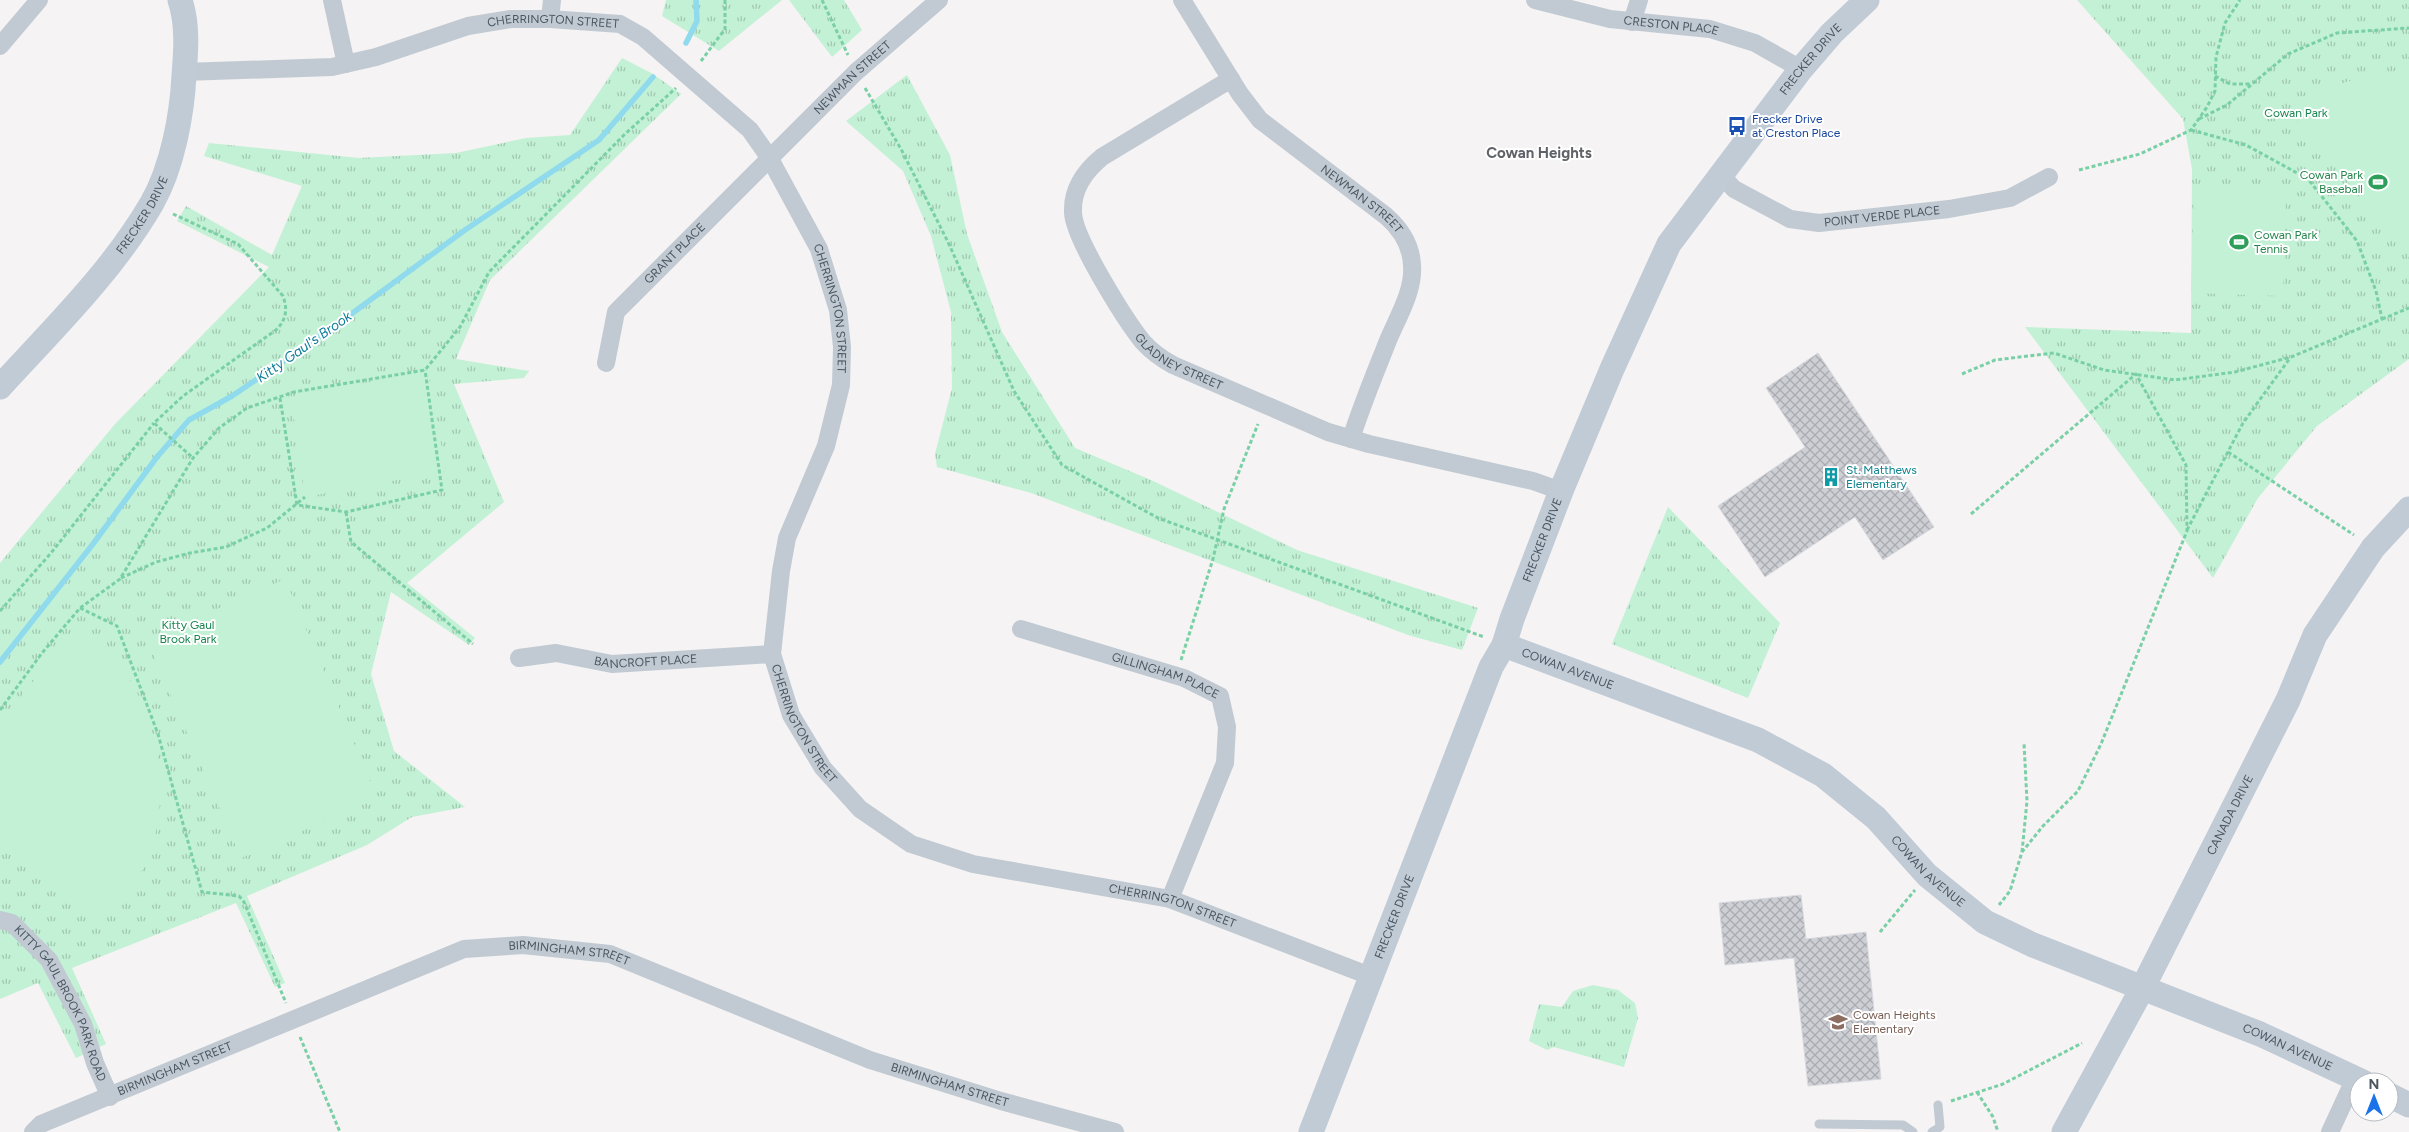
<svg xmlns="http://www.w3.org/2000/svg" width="2409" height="1132" font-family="Figtree,sans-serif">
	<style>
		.grass { fill: url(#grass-tufts) }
		.pitch { fill: #c3f1d5 }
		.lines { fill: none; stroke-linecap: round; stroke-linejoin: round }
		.stream { stroke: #90daee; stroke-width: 5.5 }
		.building { fill: url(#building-cross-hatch); stroke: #d7d9de }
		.path { stroke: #7ad0a6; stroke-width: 3; stroke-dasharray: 4 2.5; stroke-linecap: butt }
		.lane { stroke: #c1cad2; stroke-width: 9 }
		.street { stroke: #c1cad2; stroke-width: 18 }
		.secondary { stroke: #c1cbd6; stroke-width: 25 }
		.labels { text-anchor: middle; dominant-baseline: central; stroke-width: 4; stroke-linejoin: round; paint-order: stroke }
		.street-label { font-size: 12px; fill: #4a5661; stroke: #fff }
		.park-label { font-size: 12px; fill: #17864f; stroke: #fff }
		.transit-label { font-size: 12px; fill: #164399; stroke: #fff; text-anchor: start }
		.leisure-label { font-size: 12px; fill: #27864d; stroke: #fff; text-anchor: end }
		.culture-label { font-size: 12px; fill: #0d838f; stroke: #fff; text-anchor: start }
		.education-label { font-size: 12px; fill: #785e54; stroke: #fff; text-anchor: start }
		.water-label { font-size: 14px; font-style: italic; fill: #0c7c9b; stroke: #fff }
		.quarter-label { font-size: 15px; font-weight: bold; fill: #5f6368; stroke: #fff }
	</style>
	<defs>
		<pattern id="grass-tufts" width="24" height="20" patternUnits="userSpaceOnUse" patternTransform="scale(1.25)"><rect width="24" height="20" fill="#c3f1d5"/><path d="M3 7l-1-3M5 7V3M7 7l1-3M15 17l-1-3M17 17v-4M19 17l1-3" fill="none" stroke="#a0c6b0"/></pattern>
		<pattern id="building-cross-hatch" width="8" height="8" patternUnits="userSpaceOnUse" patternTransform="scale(1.25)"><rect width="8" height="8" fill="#cdcfd5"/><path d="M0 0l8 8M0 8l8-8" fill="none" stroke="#a8abb0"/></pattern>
	</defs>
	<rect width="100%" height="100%" fill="#f5f3f3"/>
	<g class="grass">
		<polygon points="666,0 782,0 719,51 662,16"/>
		<polygon points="789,0 844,0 862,30 832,57"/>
		<polygon points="2077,0 2409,0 2409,359 2317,426 2258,498 2213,578 2025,327 2191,333 2192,169 2183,119"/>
		<polygon points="622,58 653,74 681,94 490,280 456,359 529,371 524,378 454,384 504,502 407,583 475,638 469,645 391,592 371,674 394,751 465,807 412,817 367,845 247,896 285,983 275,987 236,903 72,968 106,1044 76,1058 38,983 0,999 0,563 115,424 269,267 177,221 186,206 272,255 302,186 204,156 209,143 359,158 456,153 526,138 570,135"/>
		<polygon points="907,75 950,155 967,234 1002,332 1075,448 1151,480 1297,550 1478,608 1462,650 1408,635 1031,493 937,467 935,454 952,388 951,312 931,236 903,171 846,121"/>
		<polygon points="1668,507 1780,623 1748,698 1612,644"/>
		<polygon points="1593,985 1618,990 1635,1003 1638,1018 1624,1067 1554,1047 1547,1050 1529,1041 1539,1004 1562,1007 1573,991"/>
	</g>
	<g class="pitch">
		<polygon points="2409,70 2409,252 2407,254 2290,111 2325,88 2378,73"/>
		<polygon points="2194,188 2286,190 2283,296 2191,293"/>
		<polygon points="428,371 446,471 305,497 291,397"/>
		<polygon points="285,579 377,798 241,858 147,640"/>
		<polygon points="79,625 122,666 146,709 163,777 157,828 145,866 121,898 103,918 0,831 0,722"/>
	</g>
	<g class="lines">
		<g class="stream">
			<polyline points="686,43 697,21 696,0"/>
			<polyline points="0,662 93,544 157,457 189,420 232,396 331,329 465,230 599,140 653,77"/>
		</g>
	</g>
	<g class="building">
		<polygon points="1818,353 1934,527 1883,560 1855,517 1765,577 1718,506 1805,447 1766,388"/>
		<polygon points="1801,895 1806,939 1866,932 1881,1079 1808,1086 1794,958 1725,965 1719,903"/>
	</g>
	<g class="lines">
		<g class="path">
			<polyline points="822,0 848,55"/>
			<polyline points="701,61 725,29 725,0"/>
			<polyline points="2215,76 2230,84 2252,84"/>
			<polyline points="865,88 901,149 949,244 1014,391 1062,465 1158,518 1484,637"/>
			<polyline points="2199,119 2227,105 2288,54 2337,33 2409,28"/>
			<polyline points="2079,170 2140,154 2191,130 2207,107 2215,91 2216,57 2225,23 2240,0"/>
			<path d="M173,214L238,244L283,296C288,310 286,320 276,330L183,396L154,423L193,458"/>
			<polyline points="2382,319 2409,308"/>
			<polyline points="1962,374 1995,360 2054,353 2104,370 2175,380 2235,372 2291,357 2382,319 2376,291 2357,241 2308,179 2246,145 2191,130"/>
			<polyline points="280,398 297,505 346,512 442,490 425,370"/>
			<polyline points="2228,452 2354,535"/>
			<polyline points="346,512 351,542 473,644"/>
			<polyline points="1971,514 2136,374 2186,465 2187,531 2101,744 2078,791 2043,826 2022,852 2010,891 1999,905"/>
			<polyline points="2187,530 2243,423 2290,358"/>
			<polyline points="121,578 156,562 190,553 226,547 267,528 305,497"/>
			<polyline points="80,608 117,626 158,734 202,892 239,896 244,902 286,1003"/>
			<polyline points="0,611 51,553 154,423"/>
			<polyline points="1181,660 1213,559 1224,509 1258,424"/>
			<polyline points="0,710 42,653 80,608 120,579 193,458 219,428 247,408 294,392 425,370 460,327 489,272 625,134 676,88"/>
			<polyline points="2022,852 2027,801 2024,743"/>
			<polyline points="1880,932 1915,890"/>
			<polyline points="300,1037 340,1132"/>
			<polyline points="1977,1092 1993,1117 1998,1132"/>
			<polyline points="1951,1101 2003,1084 2082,1043"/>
		</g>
		<g class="lane">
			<polyline points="1819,1124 1903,1125 1913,1132"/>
			<polyline points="1932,1132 1940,1127 1938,1105"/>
		</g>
		<g class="street">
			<polyline points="332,0 346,64"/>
			<path id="s1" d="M1182,0L1240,94L1260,120L1386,216C1401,229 1411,245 1412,265C1414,290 1399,315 1389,338C1376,371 1362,404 1351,439"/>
			<path id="s2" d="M1535,0L1610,19L1710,29L1755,43L1801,69"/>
			<polyline points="550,19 552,0"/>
			<polyline points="1632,22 1639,0"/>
			<polyline points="0,46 39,0"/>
			<path id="s3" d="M184,72L332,67L376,57L468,26L511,19H550L620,24L643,37L750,130L769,157L819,249L838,310L842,347L841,385L826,446L787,538L781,571L772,654L791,715L823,768L860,809L911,844L973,864L1170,899L1370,976"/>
			<path id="s4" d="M1231,79L1102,157C1085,171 1072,189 1073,212C1073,237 1126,321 1143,342C1152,352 1162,359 1173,365L1328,432L1369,444L1533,481L1561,491"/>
			<path id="s5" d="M1722,176L1734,189L1790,219L1819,223L1949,209L2010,198L2049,177"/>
			<path id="s6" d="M606,363L616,312L856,72L939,0"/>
			<path id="s7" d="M1021,629L1184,678L1220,696L1227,727L1225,763L1170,899"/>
			<path id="s8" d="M519,658L556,653L612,664L772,654"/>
			<path id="s9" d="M0,920L12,923L49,960L83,1024L95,1063L110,1097"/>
			<path id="s10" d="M33,1132L41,1124L464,949L523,945L610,954L870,1060L1001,1101L1115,1132"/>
			<polyline points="2330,1132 2355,1078"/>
		</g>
		<g class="secondary">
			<path id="s11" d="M0,387C53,329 112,272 152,203C172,168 182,116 184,75C186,51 188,24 180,0"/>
			<path id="s12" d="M1504,645L1758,740L1823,775L1876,818L1927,875L1985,922L2033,945L2260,1034L2363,1082"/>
			<polyline points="2389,1095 2409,1105"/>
			<path id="s13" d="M1311,1132L1491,667L1504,645L1512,619L1561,491L1612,369L1669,244L1801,69L1832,33L1867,0"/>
			<path id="s14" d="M2064,1132L2143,987L2288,700L2315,635L2373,548L2409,509"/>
		</g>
	</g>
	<defs>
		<g id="bus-bare" transform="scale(1.5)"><path d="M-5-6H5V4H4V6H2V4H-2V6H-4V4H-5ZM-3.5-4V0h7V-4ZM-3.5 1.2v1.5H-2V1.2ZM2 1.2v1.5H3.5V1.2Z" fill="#1a4fb4" stroke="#fff" stroke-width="2.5" paint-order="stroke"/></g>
		<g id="stadium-bare" transform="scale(1.5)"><path d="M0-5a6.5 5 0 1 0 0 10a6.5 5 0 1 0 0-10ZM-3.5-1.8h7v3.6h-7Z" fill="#2e9e5b" stroke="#fff" stroke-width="2.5" paint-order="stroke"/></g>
		<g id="building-bare" transform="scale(1.5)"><path d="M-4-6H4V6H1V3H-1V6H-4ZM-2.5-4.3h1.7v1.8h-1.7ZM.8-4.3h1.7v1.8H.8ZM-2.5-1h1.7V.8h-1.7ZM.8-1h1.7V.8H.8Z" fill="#0f9aa8" stroke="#fff" stroke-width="2.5" paint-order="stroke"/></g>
		<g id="school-bare" transform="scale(1.5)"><path d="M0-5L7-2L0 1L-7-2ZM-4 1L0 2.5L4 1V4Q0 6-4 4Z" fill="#8d6e63" stroke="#fff" stroke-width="2.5" paint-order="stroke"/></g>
	</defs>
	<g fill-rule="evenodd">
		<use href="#bus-bare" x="1737" y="126"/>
		<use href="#stadium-bare" x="2378" y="182"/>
		<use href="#stadium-bare" x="2239" y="242"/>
		<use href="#building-bare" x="1831" y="477"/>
		<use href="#school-bare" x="1838" y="1022"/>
	</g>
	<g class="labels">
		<g class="street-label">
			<text stroke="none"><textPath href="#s3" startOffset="376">CHERRINGTON STREET</textPath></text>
			<text stroke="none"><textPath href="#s2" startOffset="139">CRESTON PLACE</textPath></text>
			<text stroke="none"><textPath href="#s13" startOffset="1191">FRECKER DRIVE</textPath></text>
			<text stroke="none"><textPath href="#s6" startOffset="385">NEWMAN STREET</textPath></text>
			<text stroke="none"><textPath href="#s1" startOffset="272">NEWMAN STREET</textPath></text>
			<text stroke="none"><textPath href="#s11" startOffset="224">FRECKER DRIVE</textPath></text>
			<text stroke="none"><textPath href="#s5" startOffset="174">POINT VERDE PLACE</textPath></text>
			<text stroke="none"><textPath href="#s6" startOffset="135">GRANT PLACE</textPath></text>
			<text stroke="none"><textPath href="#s3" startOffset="810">CHERRINGTON STREET</textPath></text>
			<text stroke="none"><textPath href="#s4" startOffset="405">GLADNEY STREET</textPath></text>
			<text stroke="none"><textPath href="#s13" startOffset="636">FRECKER DRIVE</textPath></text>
			<text stroke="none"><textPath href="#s8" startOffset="128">BANCROFT PLACE</textPath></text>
			<text stroke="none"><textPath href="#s12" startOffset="68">COWAN AVENUE</textPath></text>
			<text stroke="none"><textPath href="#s7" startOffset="152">GILLINGHAM PLACE</textPath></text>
			<text stroke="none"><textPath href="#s3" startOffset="1245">CHERRINGTON STREET</textPath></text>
			<text stroke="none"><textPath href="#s14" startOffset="358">CANADA DRIVE</textPath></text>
			<text stroke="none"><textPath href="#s12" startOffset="488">COWAN AVENUE</textPath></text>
			<text stroke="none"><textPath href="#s3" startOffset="1680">CHERRINGTON STREET</textPath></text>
			<text stroke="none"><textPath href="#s13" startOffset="231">FRECKER DRIVE</textPath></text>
			<text stroke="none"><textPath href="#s10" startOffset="575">BIRMINGHAM STREET</textPath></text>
			<text stroke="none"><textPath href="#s9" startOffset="108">KITTY GAUL BROOK PARK ROAD</textPath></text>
			<text stroke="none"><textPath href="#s12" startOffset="892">COWAN AVENUE</textPath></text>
			<text stroke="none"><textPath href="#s10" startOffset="156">BIRMINGHAM STREET</textPath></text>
			<text stroke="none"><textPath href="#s10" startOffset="980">BIRMINGHAM STREET</textPath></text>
		</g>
		<g class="park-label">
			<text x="2296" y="113">Cowan Park</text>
			<text x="188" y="625">Kitty Gaul<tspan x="188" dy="14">Brook Park</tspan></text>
		</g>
		<g class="transit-label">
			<text x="1752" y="119">Frecker Drive<tspan x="1752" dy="14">at Creston Place</tspan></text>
		</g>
		<g class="leisure-label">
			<text x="2363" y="175">Cowan Park<tspan x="2363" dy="14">Baseball</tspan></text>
			<text x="2254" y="235" text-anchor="start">Cowan Park<tspan x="2254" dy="14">Tennis</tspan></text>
		</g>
		<g class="culture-label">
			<text x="1846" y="470">St. Matthews<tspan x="1846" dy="14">Elementary</tspan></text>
		</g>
		<g class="education-label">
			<text x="1853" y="1015">Cowan Heights<tspan x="1853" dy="14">Elementary</tspan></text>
		</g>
		<g class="water-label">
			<text transform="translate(304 347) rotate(-35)">Kitty Gaul's Brook</text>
		</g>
		<g class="quarter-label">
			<text x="1539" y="153">Cowan Heights</text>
		</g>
	</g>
	<g transform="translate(2374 1097)"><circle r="24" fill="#ffffff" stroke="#b7bbc0"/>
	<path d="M0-4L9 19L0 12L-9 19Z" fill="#1a73e8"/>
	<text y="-8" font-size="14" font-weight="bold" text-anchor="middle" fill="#4a5661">N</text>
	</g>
</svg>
